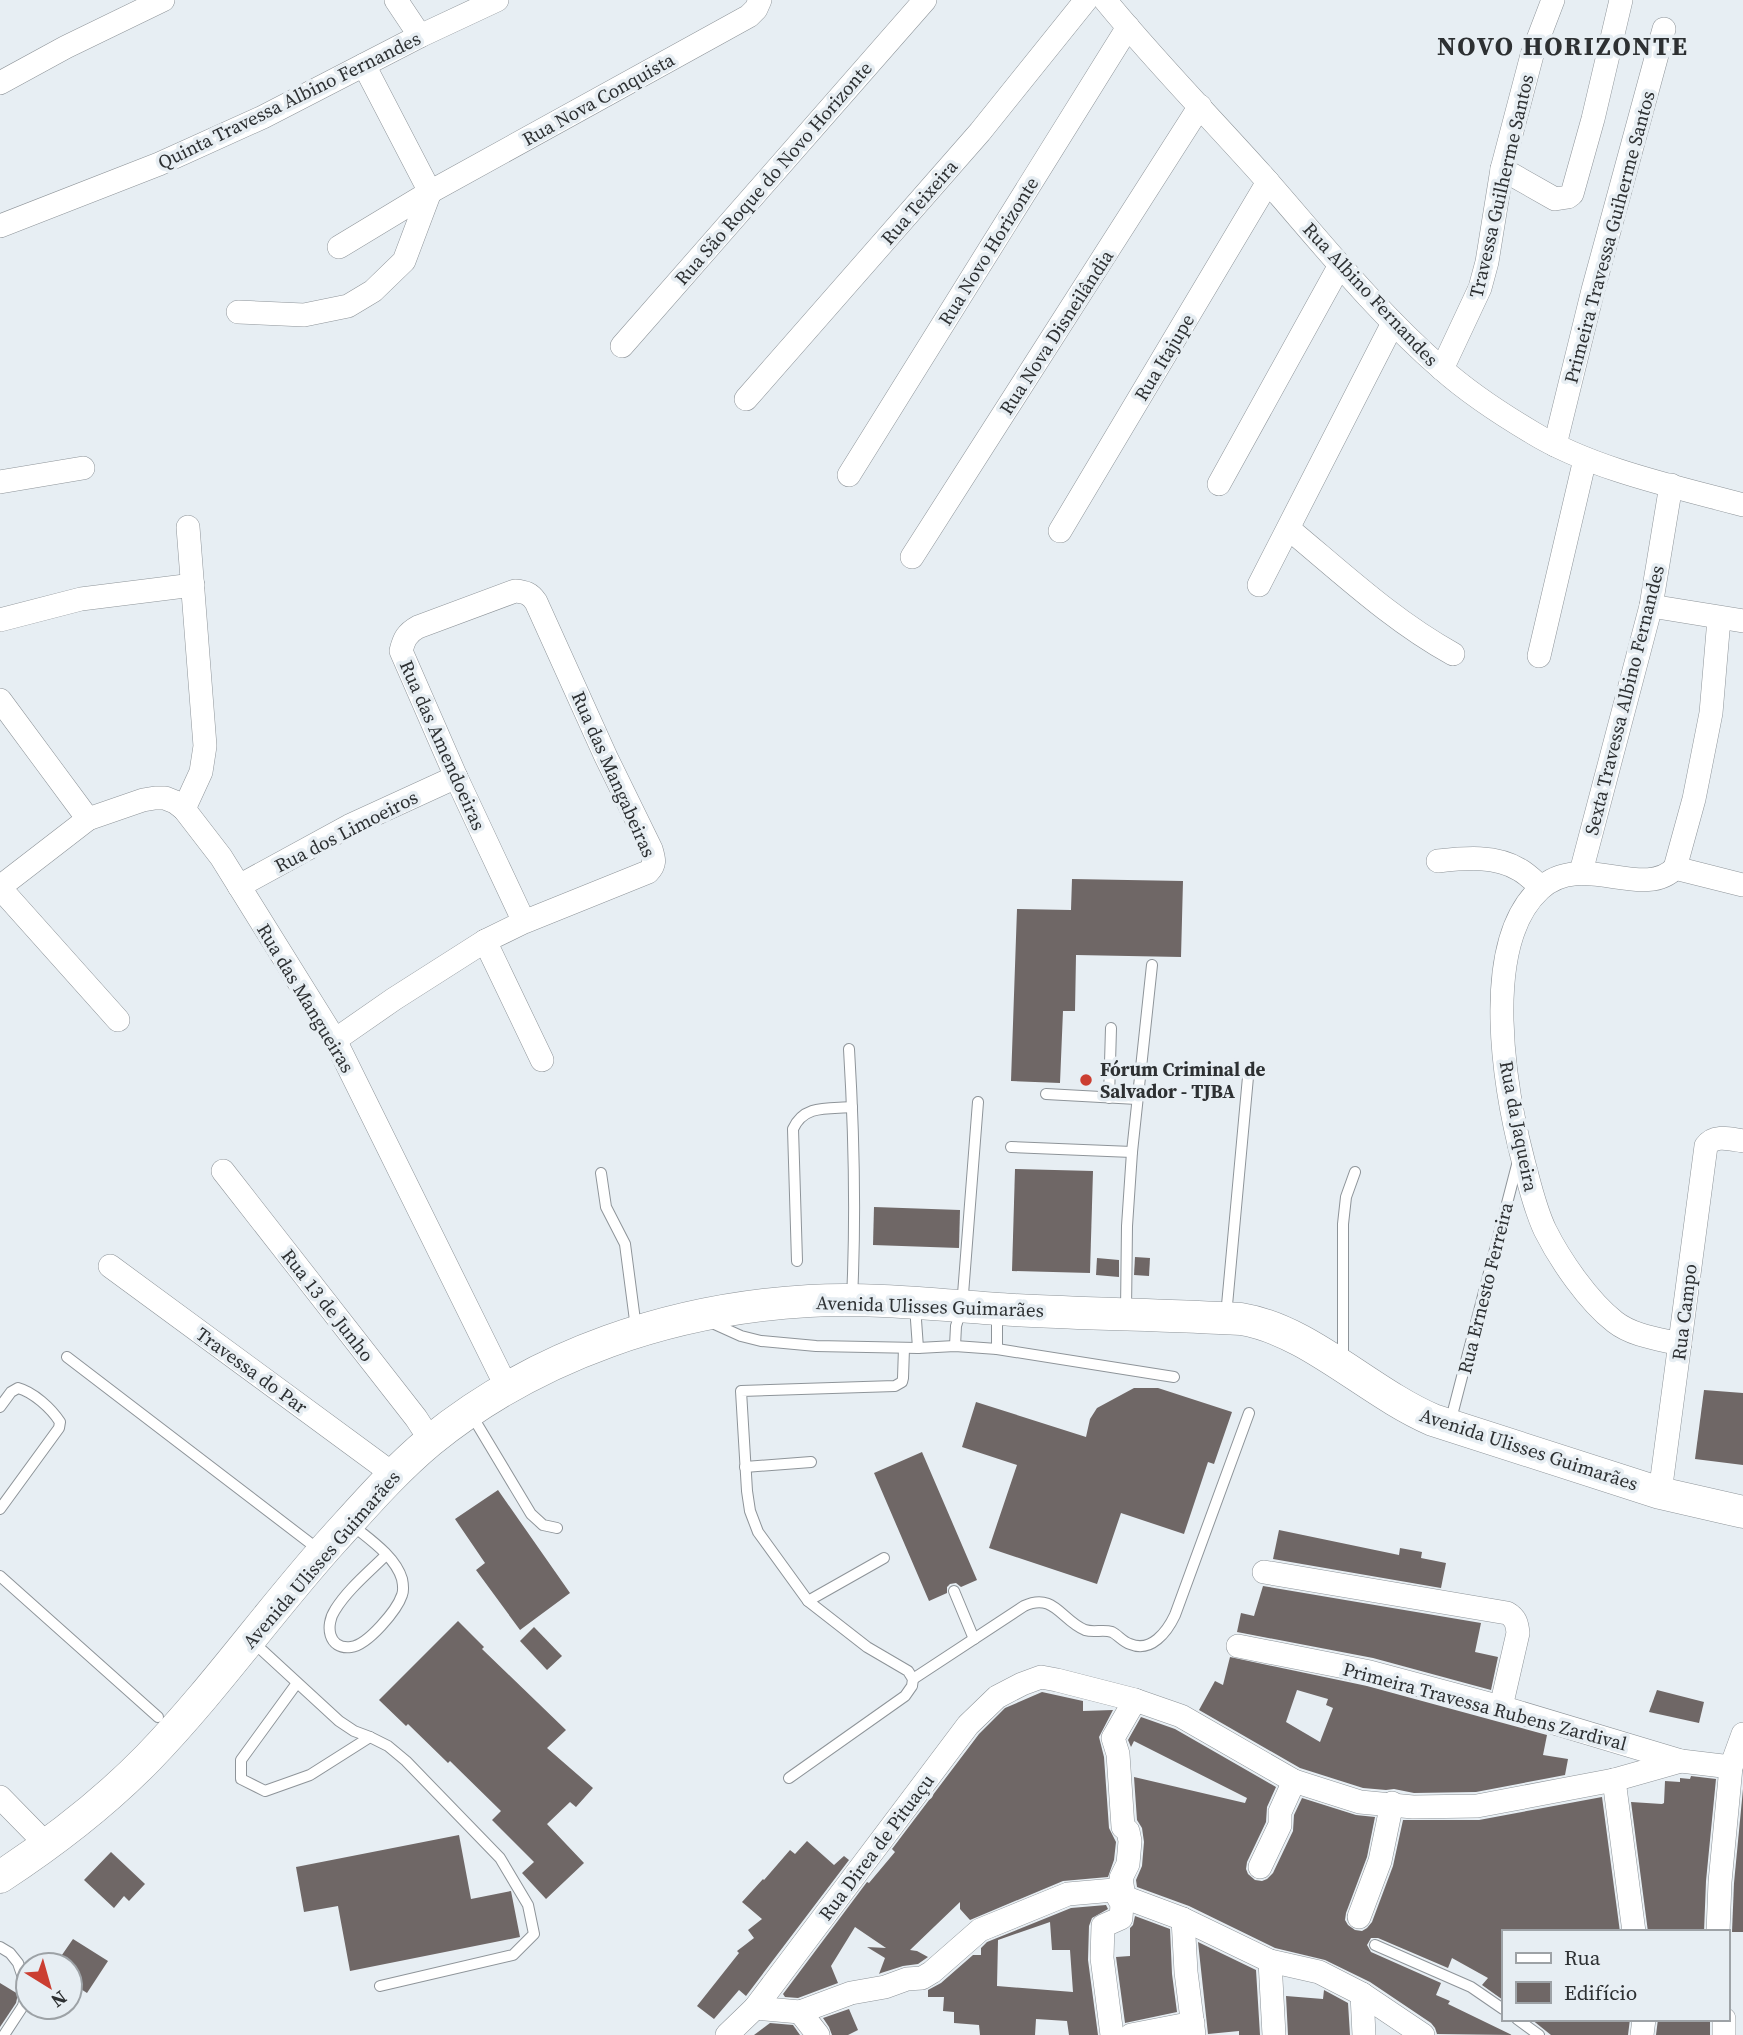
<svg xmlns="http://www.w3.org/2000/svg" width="1743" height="2035" font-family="'Source Serif 4',serif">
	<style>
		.building { fill: #6f6766; fill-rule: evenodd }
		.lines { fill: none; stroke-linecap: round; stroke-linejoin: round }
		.service-casing { stroke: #8e9499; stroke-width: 12 }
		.minor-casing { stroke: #8e9499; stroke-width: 24 }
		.secondary-casing { stroke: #8e9499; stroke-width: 33 }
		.service { stroke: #fff; stroke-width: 10 }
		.minor { stroke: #fff; stroke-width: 23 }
		.secondary { stroke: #fff; stroke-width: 32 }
		.poi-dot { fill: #cb3e31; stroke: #e7eef3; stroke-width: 2.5 }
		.labels { text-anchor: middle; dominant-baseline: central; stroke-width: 7; stroke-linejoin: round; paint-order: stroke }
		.street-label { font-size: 19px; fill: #2d3032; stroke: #e7eef3 }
		.poi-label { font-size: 19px; font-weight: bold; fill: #2d3032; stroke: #e7eef3; text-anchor: start }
		.district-label { font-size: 26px; font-weight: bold; letter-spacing: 2px; fill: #2d3032; stroke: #e7eef3 }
	</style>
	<rect width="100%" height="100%" fill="#e7eef3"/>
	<g class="building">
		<polygon points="1072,879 1183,881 1181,957 1076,955 1075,1011 1063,1011 1060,1083 1011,1081 1017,909 1071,910"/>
		<polygon points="1015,1169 1093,1171 1090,1273 1012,1271"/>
		<polygon points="874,1207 960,1210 959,1248 873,1245"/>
		<polygon points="1135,1257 1150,1258 1149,1276 1134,1275"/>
		<polygon points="1097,1258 1119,1260 1119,1277 1096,1275"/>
		<polygon points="1134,1388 1158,1388 1232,1412 1214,1464 1208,1462 1184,1534 1121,1513 1097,1584 989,1548 1017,1465 962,1447 976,1402 1086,1437 1090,1419 1097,1408"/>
		<polygon points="1704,1390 1743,1393 1743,1465 1695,1459"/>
		<polygon points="922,1452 977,1580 961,1587 956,1583 950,1584 947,1587 947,1593 929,1601 874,1473"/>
		<polygon points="498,1490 570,1593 520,1630 476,1570 485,1563 455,1519"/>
		<polygon points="1279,1530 1399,1555 1400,1548 1422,1552 1421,1558 1446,1563 1441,1588 1273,1559"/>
		<polygon points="1263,1586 1481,1623 1475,1652 1498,1657 1491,1690 1373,1658 1237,1632 1241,1613 1254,1616"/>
		<polygon points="458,1621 484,1647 482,1649 566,1730 547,1748 593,1788 576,1807 570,1802 547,1824 584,1863 546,1899 522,1873 534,1862 492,1820 501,1811 450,1761 448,1763 408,1724 406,1726 379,1700"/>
		<polygon points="534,1627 562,1656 547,1670 520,1641"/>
		<path d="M1230,1657L1367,1686L1547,1735L1543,1755L1568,1759L1565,1775L1476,1792L1414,1793L1394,1789L1386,1790L1363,1788L1300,1768L1199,1710L1215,1681L1223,1685ZM1297,1690L1328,1699L1326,1705L1333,1708L1320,1742L1286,1722Z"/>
		<polygon points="1657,1690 1704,1702 1699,1723 1649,1712"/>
		<polygon points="1042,1692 1083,1701 1083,1711 1113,1710 1099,1737 1104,1757 1109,1828 1116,1842 1114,1860 1108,1877 1063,1881 970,1920 960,1909 960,1902 910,1950 917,1951 928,1957 918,1964 903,1966 881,1973 879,1974 885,1958 867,1947 886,1948 855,1927 831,1966 838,1983 798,1998 785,1997 783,1994 867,1882 869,1883 895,1852 892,1849 979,1734 1005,1708"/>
		<polygon points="1141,1717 1175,1729 1276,1787 1267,1807 1266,1822 1247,1862 1246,1869 1248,1874 1255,1880 1262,1881 1267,1879 1273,1873 1293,1831 1294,1815 1302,1798 1356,1815 1375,1817 1367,1857 1346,1913 1345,1920 1348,1925 1355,1930 1362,1931 1367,1928 1372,1922 1393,1866 1403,1820 1479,1820 1602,1797 1620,1932 1503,1932 1503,2000 1482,1985 1488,1978 1452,1958 1448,1968 1378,1938 1371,1938 1367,1945 1371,1952 1441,1983 1436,1995 1450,2001 1448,2004 1512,2035 1437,2034 1435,2028 1431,2023 1370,1982 1325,1960 1275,1948 1189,1906 1137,1887 1136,1880 1142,1866 1144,1842 1142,1828 1137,1820 1134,1777 1245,1803 1247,1798 1134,1741 1131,1747 1128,1740"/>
		<polygon points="1691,1776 1716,1779 1706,1881 1704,1932 1648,1932 1631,1802 1662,1804 1664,1803 1665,1781 1680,1782 1680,1778 1690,1779"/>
		<polygon points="1743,1789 1743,1932 1732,1932 1734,1883"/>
		<polygon points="459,1835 471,1899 511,1891 520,1937 350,1971 338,1906 304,1912 296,1867"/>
		<polygon points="807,1841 834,1865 844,1856 849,1860 746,1996 739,1990 714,2019 697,2006 739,1953 737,1951 754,1938 748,1930 762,1919 742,1902 763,1879 764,1880 790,1850 795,1854"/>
		<polygon points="111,1852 145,1884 129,1901 124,1896 114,1908 84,1880"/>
		<path d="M1106,1905L1108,1909L1092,1918L1089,1926L1088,1960L1098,2035H1069L1067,2021L1036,2019L1035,2035H980L979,2025L954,2023V2012L943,2011L944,1997H928V1990L941,1983L973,1955H981V1948L987,1942L1071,1908ZM1050,1922L1052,1950H1070L1073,1992L997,1986L998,1940Z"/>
		<polygon points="1135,1916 1170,1929 1172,1974 1177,2012 1125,2023 1116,1957 1130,1956 1130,1928 1133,1925"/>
		<polygon points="73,1939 108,1961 87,1993 70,1982 70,1965 55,1965"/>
		<polygon points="1198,1942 1256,1970 1260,2035 1239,2035 1239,2031 1208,2034"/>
		<polygon points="0,1983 18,1994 16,2003 0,2027"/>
		<polygon points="1324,1990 1348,2003 1350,2035 1288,2035 1286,1996 1323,1999"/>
		<polygon points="849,2009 858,2030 848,2035 832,2035 829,2027 823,2018"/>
		<polygon points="1531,2019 1630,2019 1628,2035 1551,2035"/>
		<polygon points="1658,2019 1710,2019 1710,2035 1656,2035"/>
		<polygon points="770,2023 793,2025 800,2035 754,2035"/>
	</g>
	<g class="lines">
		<g class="service-casing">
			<g id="service">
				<path d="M849,1049C854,1132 856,1216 852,1298"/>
				<polyline points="1046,1094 1137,1099"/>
				<polyline points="1109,1098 1111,1028"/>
				<polyline points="1011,1147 1132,1152"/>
				<polyline points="601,1173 606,1207 625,1244 636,1328"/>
				<path d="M797,1261L793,1129C804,1104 829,1109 852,1107"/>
				<polyline points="915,1306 918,1348"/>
				<polyline points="1126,1311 1127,1226 1132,1152 1152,965"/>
				<polyline points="997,1312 997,1349"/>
				<polyline points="1226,1316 1248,1077"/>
				<polyline points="710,1322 741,1336 761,1341 816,1346 918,1348 955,1346 997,1349 1174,1377"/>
				<polyline points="955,1346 956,1326 962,1307 978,1102"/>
				<polyline points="67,1357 310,1543"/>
				<polyline points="1343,1360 1343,1224 1346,1197 1355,1172"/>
				<path d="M0,1407L11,1392L18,1388C33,1392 51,1408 60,1422L59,1428L0,1509"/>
				<polyline points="471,1414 531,1514 543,1525 557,1528"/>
				<polyline points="1450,1423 1518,1161"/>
				<polyline points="745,1467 811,1462"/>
				<path d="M352,1525C369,1539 395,1556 402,1579C403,1584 404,1590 402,1595C397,1610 368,1645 351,1647C328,1650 325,1625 335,1610C348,1589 369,1572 386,1555"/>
				<polyline points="0,1576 158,1717"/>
				<polyline points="954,1591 974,1639"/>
				<polyline points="808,1601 884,1558"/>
				<polyline points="252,1641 339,1721 354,1731 370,1737 388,1746 406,1761 500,1858 528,1905 534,1934 513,1955 380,1986"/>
				<path d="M913,1679L1024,1606C1054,1592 1061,1620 1085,1630C1094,1633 1103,1629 1112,1632C1118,1635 1123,1642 1130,1644C1151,1653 1167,1632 1175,1615L1249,1413"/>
				<polyline points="297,1683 241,1760 241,1779 265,1791 310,1775 370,1737"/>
				<polyline points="789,1778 905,1696 912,1686 913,1679 908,1671 867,1647 808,1601 758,1532 750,1511 747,1491 741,1391 895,1386 902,1382 903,1378 904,1348"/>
				<polyline points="1375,1945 1471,1987 1503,2009"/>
				<polyline points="0,1947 10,1953 18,1963 27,1989 23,2006 4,2035"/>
				<polyline points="1517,2019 1539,2035"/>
			</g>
		</g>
		<g class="minor-casing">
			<g id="minor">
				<polyline points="396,0 420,36"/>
				<path d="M1105,0C1154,60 1209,116 1261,174C1319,240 1375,311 1442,369C1469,393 1501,414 1533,433C1592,469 1676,487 1743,505"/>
				<polyline points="0,83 66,47 163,0"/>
				<polyline points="1502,169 1555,199 1568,197 1572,194 1593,119 1621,0"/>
				<polyline points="0,226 159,164 263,117 420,36 497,0"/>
				<polyline points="339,247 430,192 749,16 756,9 760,0"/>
				<polyline points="238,312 304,315 348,306 373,291 404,261 430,192 364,65"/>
				<polyline points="622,346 925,0"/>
				<polyline points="1442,369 1480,288 1487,262 1502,169 1532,55 1553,0"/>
				<polyline points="746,399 980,132 1086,0"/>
				<polyline points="1555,445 1593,290 1664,29"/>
				<polyline points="849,475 1128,27"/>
				<polyline points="0,482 83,468"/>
				<polyline points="1219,484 1340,265"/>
				<path d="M1289,529C1342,573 1393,621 1453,654"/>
				<polyline points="1060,531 1268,182"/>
				<polyline points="912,557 1200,106"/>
				<polyline points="1259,585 1393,323"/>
				<polyline points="1651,606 1743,621"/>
				<polyline points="0,620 81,599 193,585"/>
				<polyline points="1539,656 1585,459"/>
				<polyline points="0,700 88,819"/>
				<polyline points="184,809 201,772 205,746 188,527"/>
				<path d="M1438,861C1465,858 1496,855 1520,870C1527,874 1534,881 1541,887"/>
				<polyline points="1675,868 1743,885"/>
				<polyline points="1581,872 1651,606 1671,485"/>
				<polyline points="239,886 349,826 456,777"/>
				<polyline points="0,887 88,819 143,800 155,798 165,798 175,802 184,809 221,857 335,1040 507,1388"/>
				<polyline points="0,888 118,1020"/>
				<polyline points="485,941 542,1060"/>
				<path d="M335,1040L394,999L485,941L524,922L648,872C656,864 654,859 651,849L606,757L536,602C530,593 525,592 515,591L418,627C407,633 404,639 401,651L456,777L524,922"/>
				<polyline points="223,1171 416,1418 431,1441"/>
				<polyline points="110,1266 393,1474"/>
				<path d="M1680,1344C1659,1339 1633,1336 1615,1322C1588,1301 1560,1260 1545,1230C1535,1209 1530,1186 1524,1164C1505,1092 1479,945 1540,889C1581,850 1644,901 1675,868L1694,799L1711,713L1719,619"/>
				<path d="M1660,1493L1706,1146C1714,1134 1730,1139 1743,1141"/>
				<path d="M1264,1572L1507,1613C1516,1618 1517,1624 1518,1633L1501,1707"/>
				<polyline points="1238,1646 1370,1672 1501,1707 1681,1761 1731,1767"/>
				<polyline points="1614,1780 1634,1932"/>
				<polyline points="0,1797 47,1845"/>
				<polyline points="1260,1867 1280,1825 1280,1812 1294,1781"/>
				<polyline points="1124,1897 1121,1878 1128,1864 1130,1841 1128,1831 1123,1827 1118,1754 1113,1738 1135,1700"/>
				<polyline points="1359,1917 1380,1861 1392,1803"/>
				<polyline points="1183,1919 1186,1972 1194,2035"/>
				<polyline points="1718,1932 1720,1882 1731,1767 1743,1734"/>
				<polyline points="1270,1961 1274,2035"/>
				<polyline points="1362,1994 1364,2035"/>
				<polyline points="755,2008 800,2012 851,1993 885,1987 907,1979 922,1978 932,1972 980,1930 1068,1894 1114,1890 1124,1897 1183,1919 1270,1961 1319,1972 1362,1994 1423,2035"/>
				<polyline points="800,2012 818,2035"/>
				<polyline points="1724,2019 1724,2035"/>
				<polyline points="727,2035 755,2008 968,1725 997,1697 1022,1684 1041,1677 1057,1680 1135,1700 1181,1716 1294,1781 1360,1802 1413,1807 1477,1806 1614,1780 1681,1761"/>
				<polyline points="1112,2035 1102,1958 1103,1926 1121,1918 1122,1904 1114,1890"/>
				<polyline points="1131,2035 1193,2023"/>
				<polyline points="1642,2035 1644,2019"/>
			</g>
		</g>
		<g class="secondary-casing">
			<path id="secondary" d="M0,1877C52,1843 104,1803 148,1758C214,1690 269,1611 333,1540C364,1506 394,1471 430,1441C537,1354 672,1309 809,1301C875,1297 947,1306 1014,1310C1089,1314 1165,1315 1241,1319C1309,1330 1368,1392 1433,1420L1660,1493L1743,1512"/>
		</g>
		<use href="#service" class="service"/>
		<use href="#minor" class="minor"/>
		<use href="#secondary" class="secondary"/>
	</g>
	<circle class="poi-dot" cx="1086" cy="1080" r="7"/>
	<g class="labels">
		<g class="street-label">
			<text transform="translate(598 99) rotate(-29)">Rua Nova Conquista</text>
			<text transform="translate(289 100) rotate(-26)">Quinta Travessa Albino Fernandes</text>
			<text transform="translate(773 173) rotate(-49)">Rua São Roque do Novo Horizonte</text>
			<text transform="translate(1501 186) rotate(-77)">Travessa Guilherme Santos</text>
			<text transform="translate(919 202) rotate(-49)">Rua Teixeira</text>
			<text transform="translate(1609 237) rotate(-75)">Primeira Travessa Guiherme Santos</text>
			<text transform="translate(988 251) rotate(-58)">Rua Novo Horizonte</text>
			<text transform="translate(1371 294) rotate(47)">Rua Albino Fernandes</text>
			<text transform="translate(1056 332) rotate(-57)">Rua Nova Disneilândia</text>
			<text transform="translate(1164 357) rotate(-59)">Rua Itajupe</text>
			<text transform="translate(1624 700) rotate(-76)">Sexta Travessa Albino Fernandes</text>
			<text transform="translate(443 745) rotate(66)">Rua das Amendoeiras</text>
			<text transform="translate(614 774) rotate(66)">Rua das Mangabeiras</text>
			<text transform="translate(346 831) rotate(-27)">Rua dos Limoeiros</text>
			<text transform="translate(306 998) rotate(59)">Rua das Mangueiras</text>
			<text transform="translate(1519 1126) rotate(79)">Rua da Jaqueira</text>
			<text transform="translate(1485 1288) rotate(-76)">Rua Ernesto Ferreira</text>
			<text transform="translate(328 1305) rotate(52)">Rua 13 de Junho</text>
			<text transform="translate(930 1306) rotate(2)">Avenida Ulisses Guimarães</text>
			<text transform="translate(1684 1312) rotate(-83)">Rua Campo</text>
			<text transform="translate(252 1370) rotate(36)">Travessa do Par</text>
			<text transform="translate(1529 1449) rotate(18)">Avenida Ulisses Guimarães</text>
			<text transform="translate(321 1559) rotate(-49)">Avenida Ulisses Guimarães</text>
			<text transform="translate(1485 1706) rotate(15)">Primeira Travessa Rubens Zardival</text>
			<text transform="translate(876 1847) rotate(-53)">Rua Direa de Pituaçu</text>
		</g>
		<g class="poi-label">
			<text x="1100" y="1069">Fórum Criminal de<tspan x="1100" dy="22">Salvador - TJBA</tspan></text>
		</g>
		<g class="district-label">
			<text x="1563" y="46">NOVO HORIZONTE</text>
		</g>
	</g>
	<rect x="1502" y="1930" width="228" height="91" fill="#e7eef3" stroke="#9da2a6" stroke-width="2"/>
	<rect x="1516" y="1953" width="35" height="10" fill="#ffffff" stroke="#9da2a6" stroke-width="2"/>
	<text x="1564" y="1965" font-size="21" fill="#2d3032">Rua</text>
	<rect x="1516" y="1982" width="35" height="21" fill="#6f6766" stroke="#9da2a6" stroke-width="2"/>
	<text x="1564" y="2000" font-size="21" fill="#2d3032">Edifício</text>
	<g transform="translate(49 1986) rotate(143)"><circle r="33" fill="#e7eef3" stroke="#9da2a6" stroke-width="2"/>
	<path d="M0-5L12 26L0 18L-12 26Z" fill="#cb3e31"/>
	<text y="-10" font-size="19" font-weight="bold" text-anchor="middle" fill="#2d3032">N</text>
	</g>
</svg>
